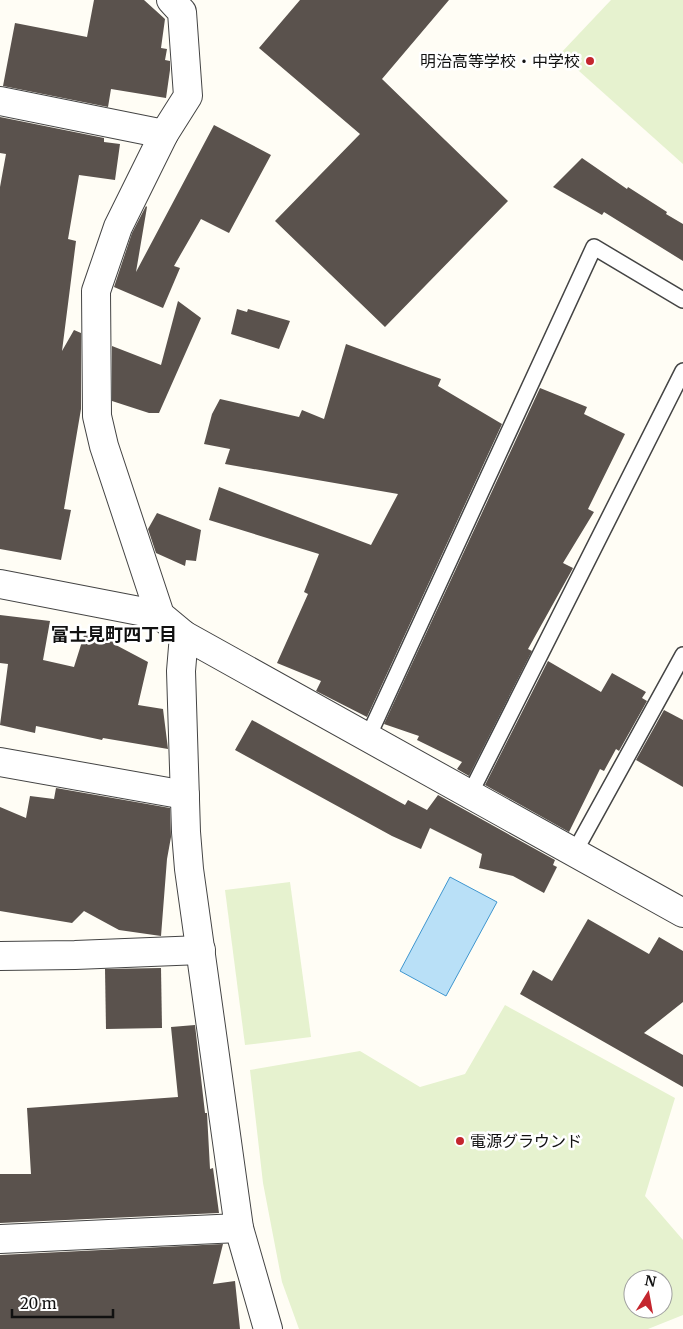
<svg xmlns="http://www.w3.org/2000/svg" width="683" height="1329" font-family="Merriweather,'Noto Sans JP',serif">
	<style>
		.pitch { fill: #e6f2cf; fill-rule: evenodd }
		.water { fill: #b9e0f7; stroke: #3f96cf }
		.building { fill: #5a524d }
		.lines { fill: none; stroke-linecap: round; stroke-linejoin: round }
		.service-casing { stroke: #444; stroke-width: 18 }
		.minor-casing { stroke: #444; stroke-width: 30 }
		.service { stroke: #fff; stroke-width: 15 }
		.minor { stroke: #fff; stroke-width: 28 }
		.poi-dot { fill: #c4262e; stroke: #fff; stroke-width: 2 }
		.labels { text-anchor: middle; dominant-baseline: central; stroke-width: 5; stroke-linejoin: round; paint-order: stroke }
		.poi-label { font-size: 16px; fill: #111; stroke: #fff; text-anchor: end }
		.neighbourhood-label { font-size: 18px; font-weight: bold; fill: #111; stroke: #fff }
	</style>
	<rect width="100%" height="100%" fill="#fffdf5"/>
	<g class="pitch">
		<polygon points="611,0 683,0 683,164 560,54"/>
		<polygon points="290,882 311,1037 245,1045 225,890"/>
		<path d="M505,1005L675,1098L645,1196L683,1240V1315L648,1329H299L282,1282L263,1183L250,1070L360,1051L420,1087L465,1074ZM633,1279H663V1309H633Z"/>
	</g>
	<polygon class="water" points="450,877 497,902 446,996 400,971"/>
	<g class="building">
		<polygon points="94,0 144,0 165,19 161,48 167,49 165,60 170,61 170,70 166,98 111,89 108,107 3,86 15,23 87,37"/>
		<polygon points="300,0 449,0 382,79 508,201 385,327 275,221 360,134 259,48"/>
		<polygon points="0,117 104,138 104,142 120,144 115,180 79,175 68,239 76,241 62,351 74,330 81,333 81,409 64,509 71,510 61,560 0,549 0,187 6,154 0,153"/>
		<polygon points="214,125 271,155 229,233 201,219 174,266 180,268 163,308 114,287 132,233 146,206 147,207 136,272"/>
		<polygon points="582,158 627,189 628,187 667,212 666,214 683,224 683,261 604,212 602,215 553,187"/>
		<polygon points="178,301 201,318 159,413 149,413 112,401 112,346 161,365"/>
		<polygon points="237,309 247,312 248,309 290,321 279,349 231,334"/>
		<polygon points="346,344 441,379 438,386 502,424 367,717 316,691 321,681 277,663 308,594 304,592 319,554 209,520 219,487 371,545 398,494 225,464 230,449 204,444 212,414 220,399 299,417 302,410 324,419"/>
		<polygon points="540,388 587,407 584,414 625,434 588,509 594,512 563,563 573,568 528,649 532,651 469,776 457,769 462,762 417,740 419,736 384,724"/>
		<polygon points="157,513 201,530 196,561 186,560 185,566 156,553 148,529"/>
		<polygon points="0,615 50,621 43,660 74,667 85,632 117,639 114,644 148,662 138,705 163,709 168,749 103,738 102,740 36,726 35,733 0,725 8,664 0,663"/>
		<polygon points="548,661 601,692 612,673 646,692 642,698 647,701 619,751 616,749 604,771 600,769 569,832 485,785"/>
		<polygon points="664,710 683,720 683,787 636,760"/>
		<polygon points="252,720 405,805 408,800 427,810 438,795 555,860 553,865 557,867 544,893 513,876 479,868 482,854 430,828 421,849 392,836 235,750"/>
		<polygon points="56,788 170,808 171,837 167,859 161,936 119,930 84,911 72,923 0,911 0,807 26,818 30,796 54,799"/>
		<polygon points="588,919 649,954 659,937 683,951 683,1002 644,1033 683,1055 683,1087 520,994 533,970 552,981"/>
		<polygon points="161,968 162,1028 106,1029 105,969"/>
		<polygon points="195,1025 205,1113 207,1113 210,1169 213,1168 219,1213 0,1223 0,1174 31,1174 27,1108 178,1097 171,1027"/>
		<polygon points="223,1244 213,1284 235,1281 240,1329 0,1329 0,1255"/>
	</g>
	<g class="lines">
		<g class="service-casing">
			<g id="service">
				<polyline points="368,737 594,247 683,300"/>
				<polyline points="470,794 683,371"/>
				<polyline points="574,853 683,655"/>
			</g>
		</g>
		<g class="minor-casing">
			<g id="minor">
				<polyline points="171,0 182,12 188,96 164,134 118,227 96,291 97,416 104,446 160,615 184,635 683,913"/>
				<polyline points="0,101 164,134"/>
				<polyline points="0,584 160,615"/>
				<polyline points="184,635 181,671 186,832 189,869 239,1228 268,1329"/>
				<polyline points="0,762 185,795"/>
				<polyline points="0,956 75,955 201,950"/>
				<polyline points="0,1239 239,1228"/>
			</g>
		</g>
		<use href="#service" class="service"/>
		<use href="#minor" class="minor"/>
	</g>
	<g class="poi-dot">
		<circle cx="590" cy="61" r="5"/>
		<circle cx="460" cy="1141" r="5"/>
	</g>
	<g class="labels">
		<g class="poi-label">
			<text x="580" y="61">明治高等学校・中学校</text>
			<text x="470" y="1141" text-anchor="start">電源グラウンド</text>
		</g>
		<g class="neighbourhood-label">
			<text x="114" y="634">富士見町四丁目</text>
		</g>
	</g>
	<g transform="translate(648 1294) rotate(11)"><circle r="24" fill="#ffffff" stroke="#a0a0a0"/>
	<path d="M0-4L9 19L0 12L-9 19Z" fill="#c4262e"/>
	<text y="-8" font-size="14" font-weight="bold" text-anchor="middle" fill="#111111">N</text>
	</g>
	<path d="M12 1309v8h101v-8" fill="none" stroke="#111111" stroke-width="2.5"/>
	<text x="20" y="1309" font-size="15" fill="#111111" stroke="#ffffff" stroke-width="4" paint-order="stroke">20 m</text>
</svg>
